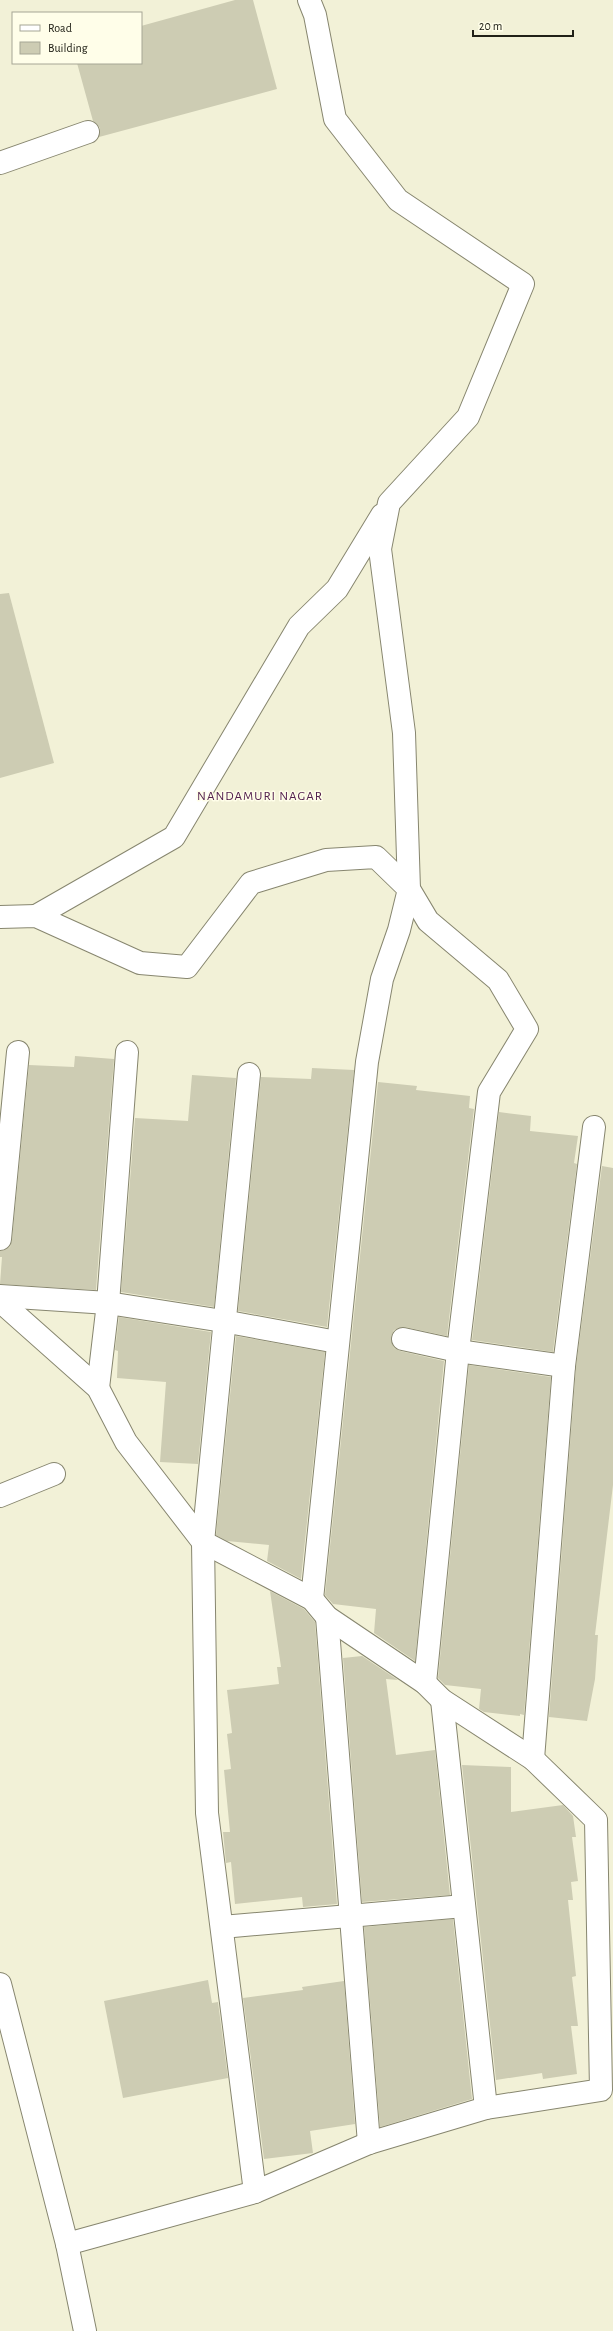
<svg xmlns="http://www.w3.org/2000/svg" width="613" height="2331" font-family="'Alegreya Sans',sans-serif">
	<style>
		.building { fill: #cdccb3 }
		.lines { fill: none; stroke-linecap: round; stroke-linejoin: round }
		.minor-casing { stroke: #87866f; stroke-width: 24 }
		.minor { stroke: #fff; stroke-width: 22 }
		.labels { text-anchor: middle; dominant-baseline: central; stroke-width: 3; stroke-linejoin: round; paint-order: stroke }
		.neighbourhood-label { font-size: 13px; letter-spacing: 1px; fill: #53204e; stroke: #fffee9 }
	</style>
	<rect width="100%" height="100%" fill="#f2f1d7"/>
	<g class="building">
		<polygon points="235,0 253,0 277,89 99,137 100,128 93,121 77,63 141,63 141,26"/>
		<polygon points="9,593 54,763 0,778 0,594"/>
		<polygon points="75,1056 114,1059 96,1290 0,1284 2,1257 0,1257 0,1251 10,1247 12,1240 29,1065 74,1067"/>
		<polygon points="312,1068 354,1070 327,1327 238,1311 261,1077 311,1079"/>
		<polygon points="192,1075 236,1078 214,1307 121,1292 135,1118 188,1121"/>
		<polygon points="378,1082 417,1086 416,1090 470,1096 469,1108 474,1109 447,1336 405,1327 394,1330 391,1337 394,1348 400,1351 444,1361 415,1661 374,1633 376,1609 333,1604 325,1595"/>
		<polygon points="499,1112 531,1116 530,1131 578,1136 574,1163 577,1164 553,1352 472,1340"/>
		<polygon points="602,1166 613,1168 613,1485 595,1635 598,1635 595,1679 587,1721 549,1717 576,1367"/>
		<polygon points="119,1317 211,1332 198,1464 160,1462 166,1382 117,1378 118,1351 115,1350"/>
		<polygon points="236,1336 325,1352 301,1579 267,1561 269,1545 227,1541 216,1535"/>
		<polygon points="469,1365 551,1377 524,1715 520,1714 520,1716 484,1712 479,1709 481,1689 445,1685 438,1678"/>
		<polygon points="270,1591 304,1609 315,1622 337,1904 303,1907 302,1897 235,1904 231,1862 226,1863 223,1832 230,1832 224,1770 231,1769 227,1734 232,1733 227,1690 279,1684 277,1667 281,1667"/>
		<polygon points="362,1656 398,1680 386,1679 396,1755 435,1750 450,1895 362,1902 343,1658"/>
		<polygon points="462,1765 511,1767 511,1812 563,1805 573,1816 576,1837 572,1837 578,1881 571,1882 573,1900 568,1900 576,1976 572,1977 578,2026 571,2026 577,2074 543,2079 542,2073 496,2080"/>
		<polygon points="453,1919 472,2099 380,2127 364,1927"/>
		<polygon points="208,1980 212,2003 218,2002 228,2078 123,2098 104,2001"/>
		<polygon points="344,1981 355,2124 310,2131 313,2153 264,2159 243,1998 303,1990 302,1987"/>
	</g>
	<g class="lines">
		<g class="minor-casing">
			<g id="minor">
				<polyline points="309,0 315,15 335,119 398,200 523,284 468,417 389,503 380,549 404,733 409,889 428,921 498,980 527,1029 489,1092 458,1351 425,1683"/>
				<polyline points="0,163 88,132"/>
				<polyline points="36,916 174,837 299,626 337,589 382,515"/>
				<polyline points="0,917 36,916 140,963 187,967 251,883 326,860 376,857 409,889 399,930 382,979 367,1062 312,1599"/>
				<polyline points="249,1074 203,1542 207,1813 255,2192"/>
				<polyline points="0,1239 18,1052"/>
				<polyline points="0,1296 108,1303 223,1321 337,1342"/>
				<polyline points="0,1301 98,1388 126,1442 203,1542 312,1599 327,1617 425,1683 442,1700 533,1759 596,1820 601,2090 486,2108 369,2143 255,2192 67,2244"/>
				<polyline points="403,1339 458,1351 564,1366"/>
				<polyline points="98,1388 108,1303 127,1052"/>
				<polyline points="0,1496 54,1474"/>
				<polyline points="327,1617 369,2143"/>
				<polyline points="442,1700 486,2108"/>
				<polyline points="533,1759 564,1366 594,1127"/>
				<polyline points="222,1927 464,1906"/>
				<polyline points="0,1984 67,2244 85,2331"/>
			</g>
		</g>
		<use href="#minor" class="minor"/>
	</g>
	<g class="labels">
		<g class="neighbourhood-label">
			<text x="260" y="796">NANDAMURI NAGAR</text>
		</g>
	</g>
	<rect x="12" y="12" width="130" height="52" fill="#fffee9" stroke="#a6a695"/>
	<rect x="20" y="25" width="20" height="6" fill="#ffffff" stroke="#a6a695"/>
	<text x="48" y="32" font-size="12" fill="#212117">Road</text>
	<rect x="20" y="42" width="20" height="12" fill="#cdccb3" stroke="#a6a695"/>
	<text x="48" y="52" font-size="12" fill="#212117">Building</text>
	<path d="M473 30v6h100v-6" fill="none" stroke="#212117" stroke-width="2"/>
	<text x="479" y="30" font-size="12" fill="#212117" stroke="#fffee9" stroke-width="3" paint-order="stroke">20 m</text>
</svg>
